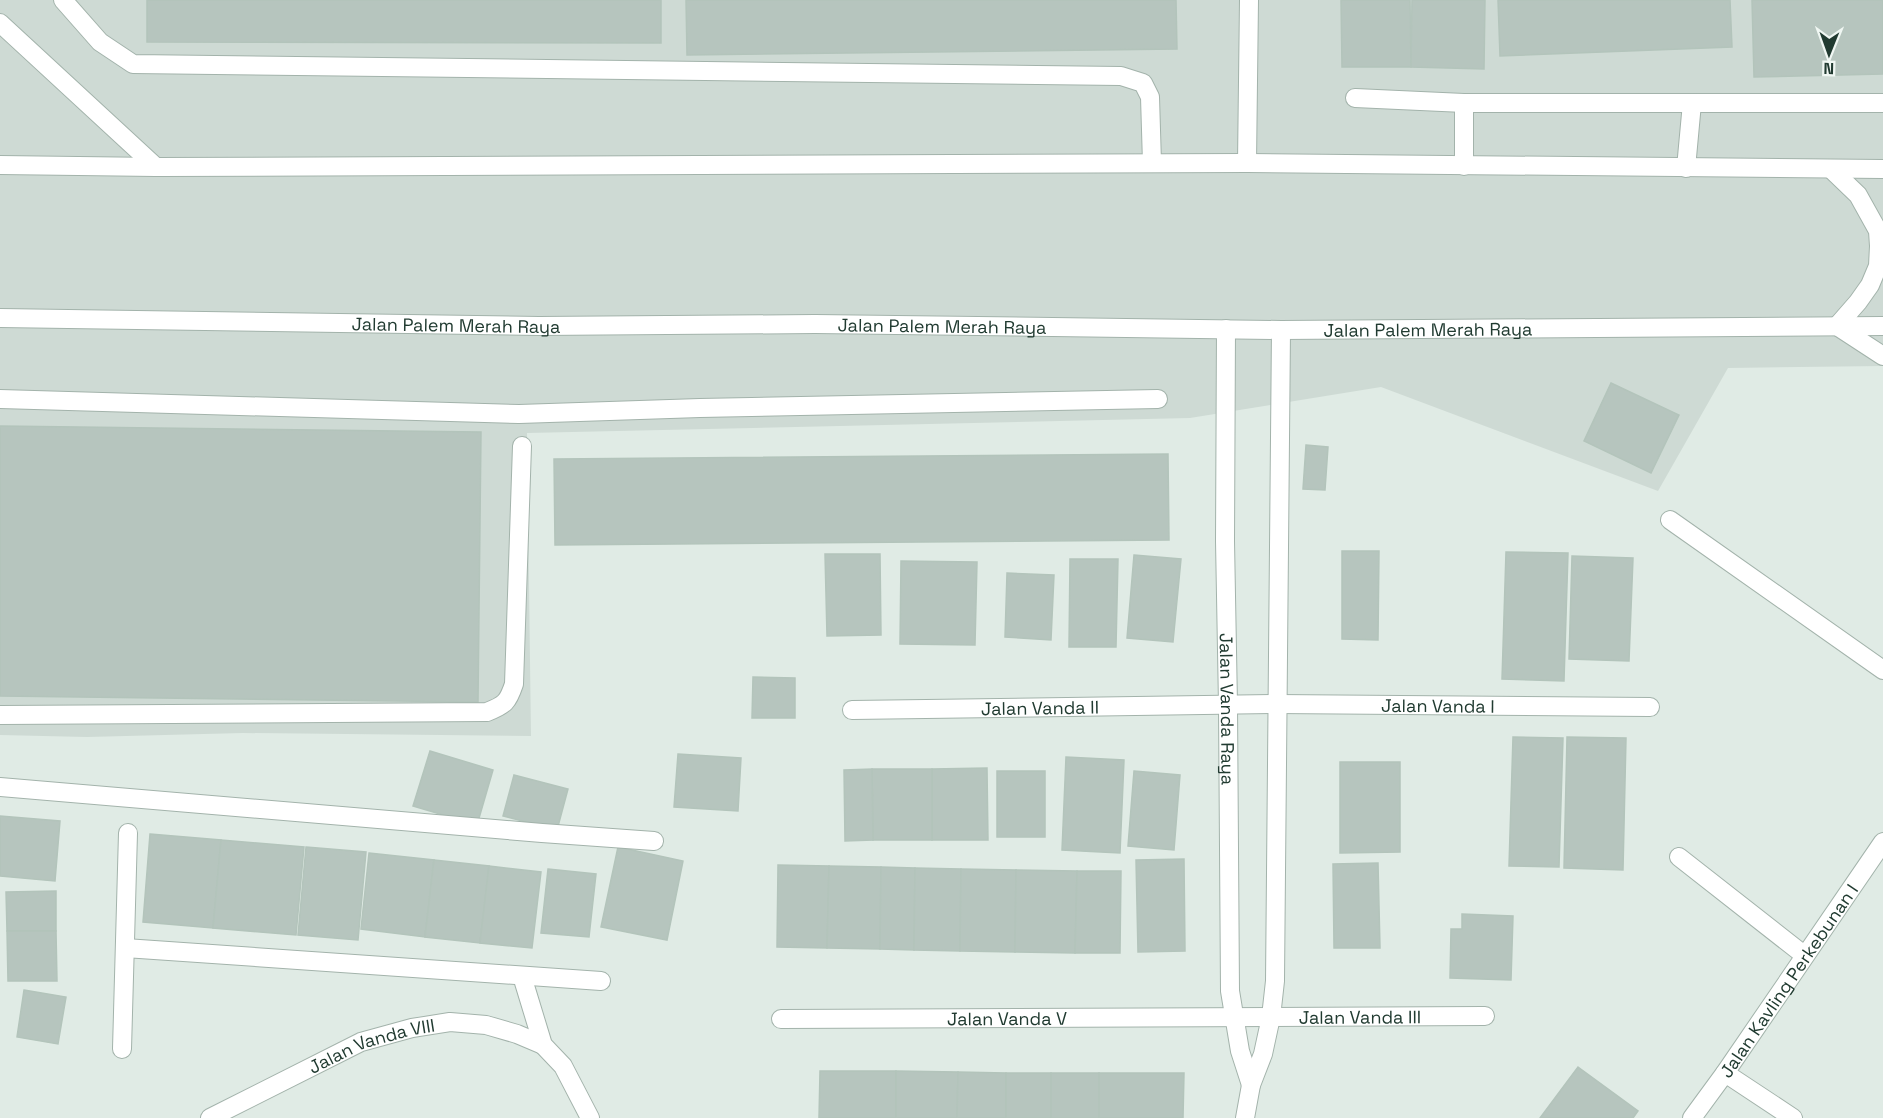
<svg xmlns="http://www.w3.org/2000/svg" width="1883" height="1118" font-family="'Space Grotesk',sans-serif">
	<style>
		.built { fill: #cedad4 }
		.building { fill: #b6c5be; stroke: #b3c4bb; stroke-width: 1.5 }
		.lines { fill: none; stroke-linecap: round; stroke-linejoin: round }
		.minor-casing { stroke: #a3b3ab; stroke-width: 20 }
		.minor { stroke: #fff; stroke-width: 18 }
		.labels { text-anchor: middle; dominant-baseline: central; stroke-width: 4.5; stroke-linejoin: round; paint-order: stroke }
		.street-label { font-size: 18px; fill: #213b31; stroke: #f0f7f3 }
	</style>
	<rect width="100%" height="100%" fill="#e0ebe5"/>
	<polygon class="built" points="0,0 1883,0 1883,366 1728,368 1658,491 1381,387 1190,418 527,433 531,736 243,733 87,737 0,735"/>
	<g class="building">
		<polygon points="147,0 661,0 661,43 147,42"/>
		<polygon points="686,0 1176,0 1177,49 687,55"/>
		<polygon points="1341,0 1410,0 1411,67 1342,67"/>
		<polygon points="1412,0 1485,0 1484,69 1411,67"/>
		<polygon points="1498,0 1730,0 1732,47 1500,56"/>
		<polygon points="1752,0 1883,0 1883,74 1754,77"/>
		<polygon points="1611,383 1679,415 1651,473 1584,441"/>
		<polygon points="0,426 481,432 478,702 0,696"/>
		<polygon points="1306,445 1328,447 1325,490 1303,489"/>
		<polygon points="1168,454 1169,540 555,545 554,459"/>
		<polygon points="1342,551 1379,551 1378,640 1342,639"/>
		<polygon points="1506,552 1568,553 1564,681 1502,679"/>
		<polygon points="825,554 880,554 881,635 827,636"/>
		<polygon points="1134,555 1181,559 1173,642 1127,638"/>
		<polygon points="1572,556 1633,558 1629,661 1569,659"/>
		<polygon points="1070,559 1118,559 1116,647 1069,647"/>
		<polygon points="901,561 977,562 975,645 900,644"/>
		<polygon points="1007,573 1054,575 1051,640 1005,637"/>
		<polygon points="753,677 795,678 795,718 752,718"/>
		<polygon points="1513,737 1563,738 1559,867 1509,866"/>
		<polygon points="1567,737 1626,738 1623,870 1564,868"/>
		<polygon points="430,751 493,770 477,825 413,806"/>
		<polygon points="678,754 741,758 738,811 674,807"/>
		<polygon points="1066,757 1124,760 1120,853 1062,850"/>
		<polygon points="1340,762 1400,762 1400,852 1340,853"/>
		<polygon points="987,768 988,840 932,840 932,769"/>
		<polygon points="872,769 932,769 932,840 873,840"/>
		<polygon points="872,769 873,840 845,841 844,770"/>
		<rect x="997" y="771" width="48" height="66"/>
		<polygon points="1134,771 1180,775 1174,850 1128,846"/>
		<polygon points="514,775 568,789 557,830 503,816"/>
		<polygon points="0,816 60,821 55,881 0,876"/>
		<polygon points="150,834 221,840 213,928 143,922"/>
		<polygon points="221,840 304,847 296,935 213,928"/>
		<polygon points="306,847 366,852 358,940 298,935"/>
		<polygon points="618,847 683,861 667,940 601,927"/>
		<polygon points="369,853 434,860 425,937 361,929"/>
		<polygon points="1184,859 1185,951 1138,952 1136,860"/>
		<polygon points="434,860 489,866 480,943 425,937"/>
		<polygon points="1378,863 1380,948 1334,948 1333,864"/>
		<polygon points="778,865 829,866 827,948 777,947"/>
		<polygon points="489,866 541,872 532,948 480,943"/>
		<polygon points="829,866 881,867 880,949 827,948"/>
		<polygon points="881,867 915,868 914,950 880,949"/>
		<polygon points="915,868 961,869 960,951 914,950"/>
		<polygon points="548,869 596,874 589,937 541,933"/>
		<polygon points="961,869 1016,870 1015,952 960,951"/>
		<polygon points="1016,870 1077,871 1075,953 1015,952"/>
		<polygon points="1077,871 1121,871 1120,953 1075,953"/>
		<polygon points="56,891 56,931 7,931 6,892"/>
		<polygon points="1462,914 1513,916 1511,980 1450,978 1451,929 1462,929"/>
		<polygon points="7,931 56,931 57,981 8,981"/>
		<polygon points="24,990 66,997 58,1044 17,1037"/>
		<polygon points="1578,1067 1638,1111 1633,1118 1540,1118"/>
		<polygon points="820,1071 896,1071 896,1118 819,1118"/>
		<polygon points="896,1071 958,1072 957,1118 896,1118"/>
		<polygon points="958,1072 1006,1073 1006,1118 957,1118"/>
		<rect x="1006" y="1073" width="45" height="45"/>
		<rect x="1051" y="1073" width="48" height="45"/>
		<polygon points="1099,1073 1184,1073 1183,1118 1099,1118"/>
	</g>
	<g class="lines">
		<g class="minor-casing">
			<g id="minor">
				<polyline points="63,0 100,42 133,64 1121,76 1143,83 1150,97 1152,163"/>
				<polyline points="0,23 156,167"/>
				<polyline points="1355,98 1464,103 1883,103"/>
				<polyline points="1464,103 1464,166"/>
				<polyline points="1247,163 1249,0"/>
				<polyline points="0,165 156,167 1247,163 1883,169"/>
				<polyline points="1686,168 1692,103"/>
				<polyline points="1831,169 1858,195 1878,231 1879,246 1878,266 1870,285 1858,302 1837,326 1883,356"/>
				<path id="s1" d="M0,318L539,326L815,324L1281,330L1883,326"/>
				<path id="s2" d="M1226,329L1225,541L1228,705L1230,991L1240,1051L1251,1085"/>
				<polyline points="0,399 519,414 700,408 1158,399"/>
				<polyline points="1670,520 1883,670"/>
				<path id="s3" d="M852,710L1276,704L1650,707"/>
				<path d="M0,715L487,712C505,705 508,702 514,684L522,446"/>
				<polyline points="0,787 542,833 654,841"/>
				<polyline points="1679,857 1804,955"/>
				<polyline points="125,948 601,981"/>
				<polyline points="522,976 543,1045 563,1066 590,1118"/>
				<path id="s4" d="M781,1019L1485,1016"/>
				<polyline points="122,1049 128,833"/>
				<polyline points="1725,1073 1793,1118"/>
				<path id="s5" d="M210,1118L361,1042L412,1028L450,1022L486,1025L517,1034L543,1045"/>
				<polyline points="1245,1118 1251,1085 1263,1054 1271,1017 1275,981 1281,330"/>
				<path id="s6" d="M1692,1118L1725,1073L1883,842"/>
			</g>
		</g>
		<use href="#minor" class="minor"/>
	</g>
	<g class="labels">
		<g class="street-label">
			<text stroke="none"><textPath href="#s1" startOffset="456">Jalan Palem Merah Raya</textPath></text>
			<text stroke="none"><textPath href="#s1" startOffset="942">Jalan Palem Merah Raya</textPath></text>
			<text stroke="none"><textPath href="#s1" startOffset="1428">Jalan Palem Merah Raya</textPath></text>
			<text stroke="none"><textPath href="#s3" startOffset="586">Jalan Vanda I</textPath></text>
			<text stroke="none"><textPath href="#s3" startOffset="188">Jalan Vanda II</textPath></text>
			<text stroke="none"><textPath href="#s2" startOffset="380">Jalan Vanda Raya</textPath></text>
			<text stroke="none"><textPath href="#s6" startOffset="168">Jalan Kavling Perkebunan I</textPath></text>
			<text stroke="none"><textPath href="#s4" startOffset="579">Jalan Vanda III</textPath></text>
			<text stroke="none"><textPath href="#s4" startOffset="226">Jalan Vanda V</textPath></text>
			<text stroke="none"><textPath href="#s5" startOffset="178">Jalan Vanda VIII</textPath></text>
		</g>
	</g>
	<g transform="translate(1829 54) rotate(181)" stroke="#f0f7f3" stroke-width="4.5" paint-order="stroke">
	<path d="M0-4.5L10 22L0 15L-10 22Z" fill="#213b31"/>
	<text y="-9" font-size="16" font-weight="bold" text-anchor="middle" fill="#213b31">N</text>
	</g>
</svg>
